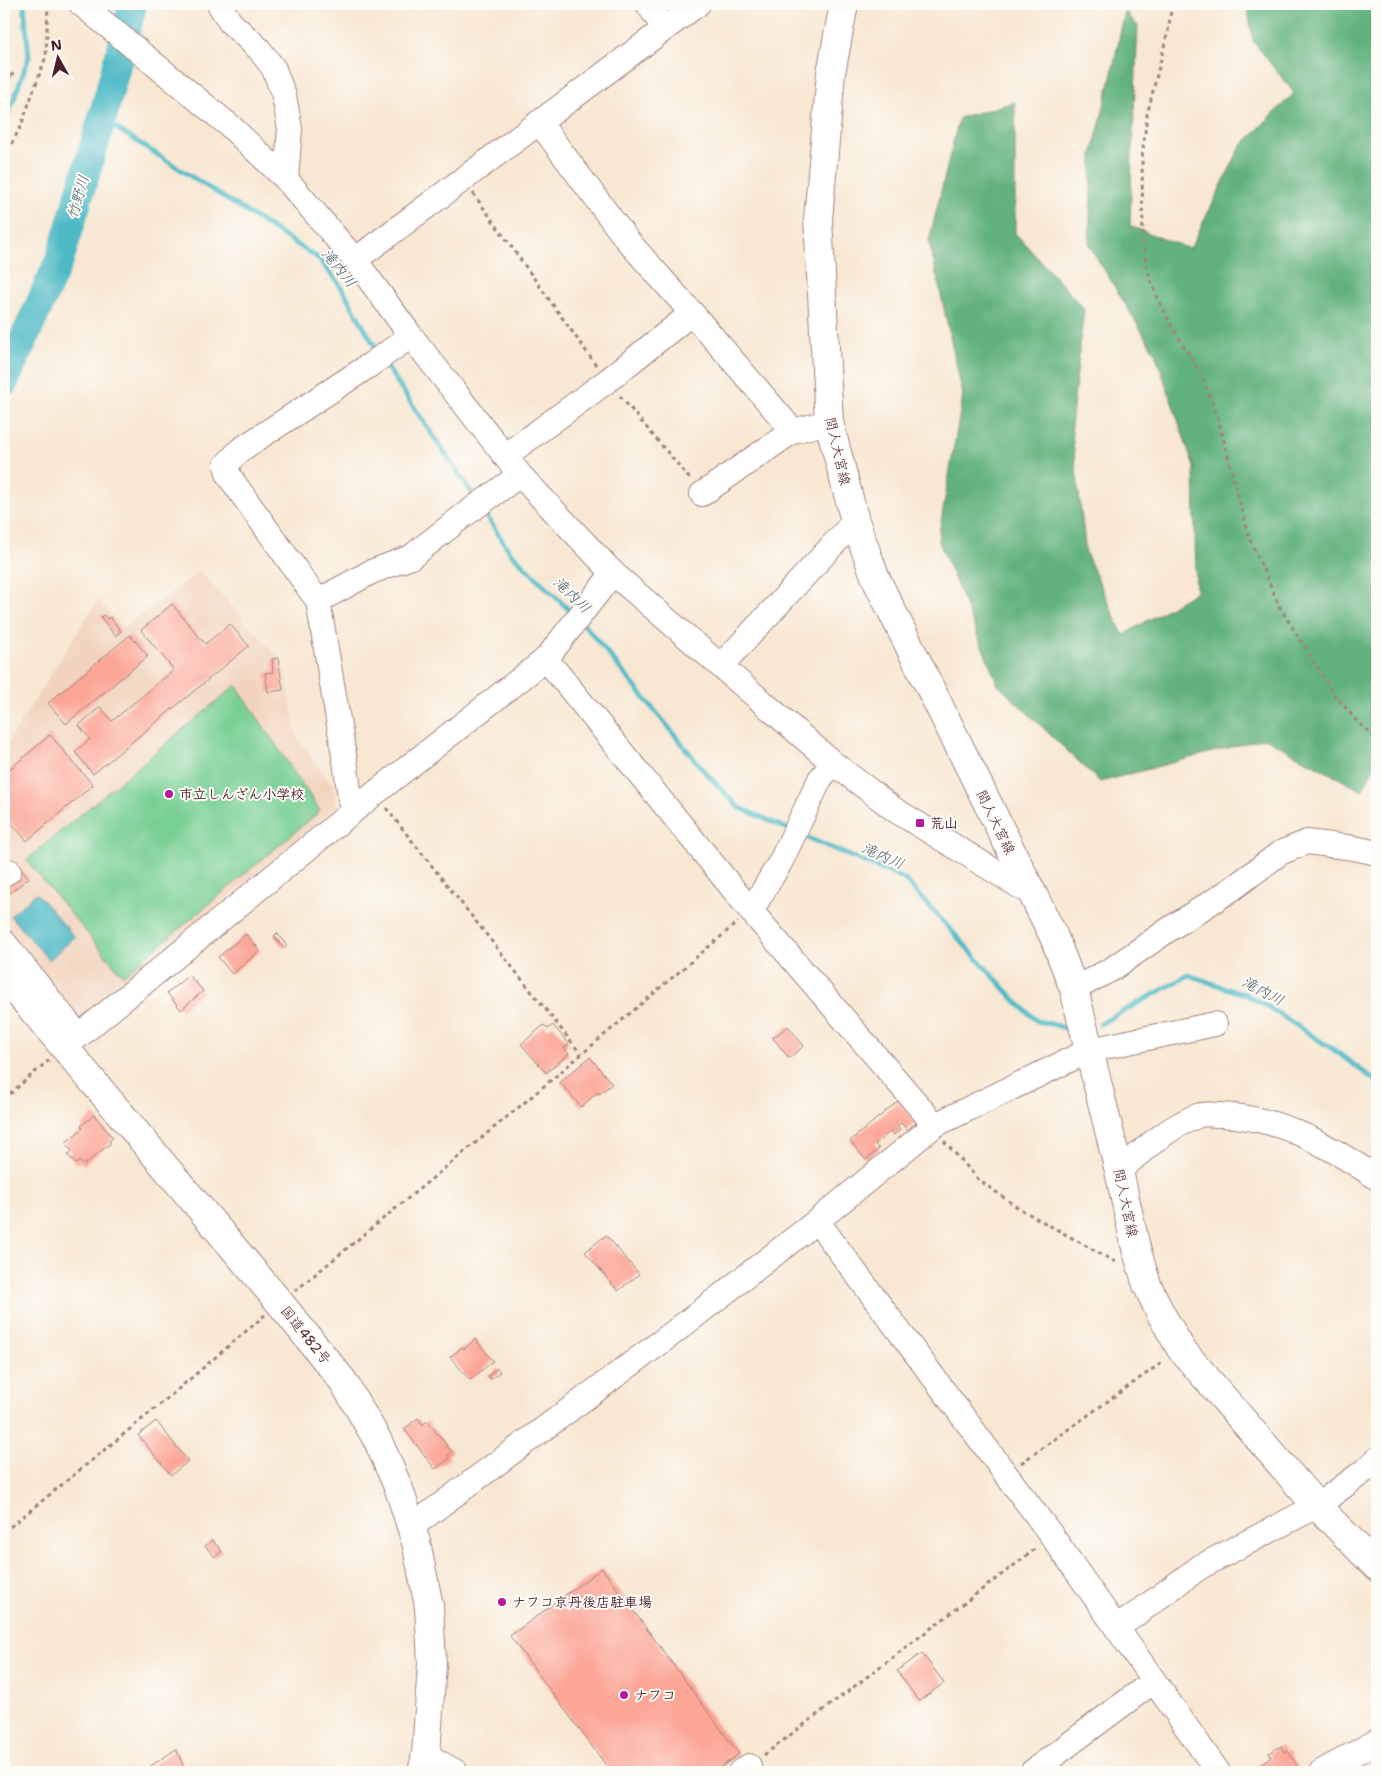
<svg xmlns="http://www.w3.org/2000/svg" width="1381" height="1776" font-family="'Shantell Sans','Klee One',sans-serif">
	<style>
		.built { fill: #f2d4be }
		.green { fill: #79d095; stroke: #627860 }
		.forest { fill: #62b27e; stroke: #566854 }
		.water { fill: #4dbac6; stroke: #4c6c78 }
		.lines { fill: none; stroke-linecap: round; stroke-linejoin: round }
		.stream { stroke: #4dbac6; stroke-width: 5 }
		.river { stroke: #4dbac6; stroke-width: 29 }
		.building { fill: #fca696 }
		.minor-casing { stroke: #a1837e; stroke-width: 26 }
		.major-casing { stroke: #a1837e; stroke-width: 30 }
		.highway-casing { stroke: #a1837e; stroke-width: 30 }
		.path { stroke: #a1837e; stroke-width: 3; stroke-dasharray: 4 4; stroke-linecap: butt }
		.minor { stroke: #fff; stroke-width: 24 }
		.major { stroke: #fff; stroke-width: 28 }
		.highway { stroke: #fff; stroke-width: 28 }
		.poi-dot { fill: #b5179e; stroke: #fdfcf7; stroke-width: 2 }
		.labels { text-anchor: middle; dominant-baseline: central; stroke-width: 4; stroke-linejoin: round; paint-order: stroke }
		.street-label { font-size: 14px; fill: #4a1f2b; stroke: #fdfcf7 }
		.poi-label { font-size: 14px; font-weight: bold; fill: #4a1f2b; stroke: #fdfcf7; text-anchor: start }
		.water-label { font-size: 15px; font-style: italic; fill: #4b5d69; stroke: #fdfcf7 }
	</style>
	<rect width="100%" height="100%" fill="#fdfcf7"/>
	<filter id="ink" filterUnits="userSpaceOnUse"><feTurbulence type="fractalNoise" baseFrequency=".02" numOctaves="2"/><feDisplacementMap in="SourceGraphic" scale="10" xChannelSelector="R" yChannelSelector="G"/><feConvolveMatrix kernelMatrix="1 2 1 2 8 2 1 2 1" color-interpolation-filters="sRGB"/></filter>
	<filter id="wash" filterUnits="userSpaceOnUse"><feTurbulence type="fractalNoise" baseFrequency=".0096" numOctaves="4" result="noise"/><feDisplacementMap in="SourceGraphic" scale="20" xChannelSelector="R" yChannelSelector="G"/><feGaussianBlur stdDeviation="1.12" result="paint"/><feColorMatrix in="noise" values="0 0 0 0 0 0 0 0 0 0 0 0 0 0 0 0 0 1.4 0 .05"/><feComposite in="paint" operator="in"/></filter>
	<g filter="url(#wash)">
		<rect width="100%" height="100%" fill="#f8e7d2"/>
		<polygon class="built" points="200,571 283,663 297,738 332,784 338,805 78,1022 4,930 4,748 98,600 122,628"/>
		<polygon class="green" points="236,685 320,811 123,976 26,860"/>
		<polygon class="forest" points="1247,4 1377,4 1377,763 1362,791 1265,738 1100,782 998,685 938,539 963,395 929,241 959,118 1015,102 1015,233 1084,309 1071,426 1086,553 1123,635 1196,592 1194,467 1155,353 1089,245 1092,155 1110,82 1125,11 1138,26 1132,156 1130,226 1190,249 1241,146 1294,93 1253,41"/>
		<polygon class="water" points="36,893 75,937 49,960 10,916"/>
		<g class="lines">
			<g class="stream">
				<polyline points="102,119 318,258 342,288 378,352"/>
				<polyline points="4,126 29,57 24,4"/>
				<polyline points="384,363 476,499"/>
				<polyline points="482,509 510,552 572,613"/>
				<polyline points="582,622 705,772 738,807 788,829"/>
				<polyline points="801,835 904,879 1017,1002 1037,1021 1056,1025 1075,1032"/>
				<polyline points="1100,1024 1189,975 1231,990 1243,993 1265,1005 1334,1050 1377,1082"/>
			</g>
			<polyline class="river" points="4,383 60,259 102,119 133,4"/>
		</g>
		<g id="blocks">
			<g class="building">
				<polygon points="172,604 205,644 230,624 249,646 93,774 75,752 90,739 79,725 100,707 112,721 174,670 141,630"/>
				<polygon points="104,615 107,619 110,617 121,631 115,636 101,617"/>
				<polygon points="130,635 148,656 66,724 48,703"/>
				<polygon points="278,658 283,690 268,692 265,673 273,672 272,659"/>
				<polygon points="50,735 93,785 27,841 5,816 4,817 4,774"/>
				<polygon points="20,867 29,878 4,897 4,880"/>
				<polygon points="277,933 287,946 284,948 274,936"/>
				<polygon points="246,934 260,951 232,974 218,957"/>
				<polygon points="189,975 203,991 181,1010 167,993"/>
				<polygon points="544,1025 548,1029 553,1025 569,1044 564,1048 569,1054 546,1073 521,1044"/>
				<polygon points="788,1026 804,1046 789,1058 773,1038"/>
				<polygon points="590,1057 612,1084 599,1094 598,1092 581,1107 560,1082"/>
				<polygon points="898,1101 917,1122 907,1130 901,1123 897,1126 900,1130 894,1135 891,1131 875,1144 879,1149 866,1160 850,1141"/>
				<polygon points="94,1115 113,1138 109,1141 111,1143 84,1165 80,1161 76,1164 68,1155 72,1151 65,1143 83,1128 81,1126"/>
				<polygon points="606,1235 639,1274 618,1291 585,1252"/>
				<polygon points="475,1339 493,1361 470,1380 450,1357 462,1347 464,1349"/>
				<polygon points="497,1368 500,1372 491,1379 488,1376"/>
				<polygon points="418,1418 423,1425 427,1421 452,1452 448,1455 450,1458 435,1469 404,1429"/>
				<polygon points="156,1421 188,1461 171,1475 138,1435"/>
				<polygon points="212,1540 222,1551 215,1557 205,1546"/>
				<polygon points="602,1568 739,1754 714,1772 611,1772 510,1636"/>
				<polygon points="922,1653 944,1683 919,1701 897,1671"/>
				<polygon points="1281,1746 1285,1753 1288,1751 1298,1767 1290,1772 1257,1772 1254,1768 1271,1757 1269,1753"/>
				<polygon points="176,1749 186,1772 142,1772"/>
			</g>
		</g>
	</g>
	<g filter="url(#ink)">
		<use href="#blocks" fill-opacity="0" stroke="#a1837e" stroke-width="1"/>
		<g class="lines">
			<g class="minor-casing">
				<g id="minor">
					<polyline points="81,4 230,126 286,179 355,260 411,336 520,475 613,573 833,763 895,810 1032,894"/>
					<polyline points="219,4 230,22 259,49 274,69 284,96 290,129 286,179"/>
					<polyline points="648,4 664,28"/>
					<polyline points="539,122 627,240 692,313 793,431"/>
					<polyline points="355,260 698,4"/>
					<polyline points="505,456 607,381 692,313"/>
					<polyline points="702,494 793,431 829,422"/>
					<polyline points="318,601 371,572 411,557 463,516 520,475"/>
					<polyline points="546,659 613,573"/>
					<polyline points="721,666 855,521"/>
					<polyline points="352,812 345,761 318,601 229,476 226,465 240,450 370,365 411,336"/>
					<polyline points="4,874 9,871"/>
					<polyline points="751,911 781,861 820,779 833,763"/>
					<polyline points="4,942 78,1035"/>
					<polyline points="1074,989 1112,969 1171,928 1232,889 1280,853 1307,842 1354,848 1377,853"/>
					<polyline points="64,1048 374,794 546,659 751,911 935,1125 1090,1050 1215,1024"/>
					<path d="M1119,1171C1143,1150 1167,1128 1197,1116C1203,1113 1213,1115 1220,1115C1280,1117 1328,1145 1377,1178"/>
					<polyline points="817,1221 1052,1536 1218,1772"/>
					<polyline points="411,1527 673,1333 817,1221 935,1125"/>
					<polyline points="1117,1628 1200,1567 1317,1506 1368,1468 1377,1459"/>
					<polyline points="426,1755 456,1772"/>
					<polyline points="740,1772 749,1766"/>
					<polyline points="1032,1772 1154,1681"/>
					<polyline points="1321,1772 1377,1741"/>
				</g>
			</g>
			<g class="major-casing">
				<polyline id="major" points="844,4 831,73 818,219 829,422 855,521 876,579 1054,937 1074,989 1119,1171 1136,1248 1147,1285 1161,1314 1181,1349 1317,1506 1377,1567"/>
			</g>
			<g class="highway-casing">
				<polyline id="highway" points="4,976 280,1303 343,1381 378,1441 399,1489 416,1542 429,1606 432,1664 426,1755 422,1772"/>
			</g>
			<g class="path">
				<polyline points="1172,4 1168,31 1147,115 1142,158 1143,243 1147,269 1157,297 1170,323 1203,378 1218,418 1249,537 1279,606 1333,693 1355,719 1377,740"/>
				<polyline points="4,81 16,72"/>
				<polyline points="4,158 21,126 46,56 48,4"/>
				<polyline points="473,193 596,365"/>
				<polyline points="620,396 690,479"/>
				<polyline points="386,808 581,1054"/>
				<polyline points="4,1099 49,1060"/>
				<polyline points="944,1141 979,1180 1020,1209 1117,1263"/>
				<polyline points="295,1291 524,1103 738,922"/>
				<polyline points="1021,1463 1164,1361"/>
				<polyline points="4,1532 163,1402 265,1315"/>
				<polyline points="764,1755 1038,1547"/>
			</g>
			<use href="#minor" class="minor"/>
			<use href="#major" class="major"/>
			<use href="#highway" class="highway"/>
		</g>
	</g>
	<g class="poi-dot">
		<circle cx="169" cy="794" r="5"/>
		<rect x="915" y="818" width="10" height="10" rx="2.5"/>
		<circle cx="502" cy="1602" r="5"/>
		<circle cx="624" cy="1695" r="5"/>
	</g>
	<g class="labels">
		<g class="street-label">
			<text transform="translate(838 451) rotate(77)">間人大宮線</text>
			<text transform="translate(996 822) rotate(64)">間人大宮線</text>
			<text transform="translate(1126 1203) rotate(78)">間人大宮線</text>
			<text transform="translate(306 1335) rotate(51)">国道482号</text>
		</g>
		<g class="poi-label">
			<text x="179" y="794">市立しんざん小学校</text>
			<text x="930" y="823">荒山</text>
			<text x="512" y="1602">ナフコ京丹後店駐車場</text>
			<text x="634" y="1695">ナフコ</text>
		</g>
		<g class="water-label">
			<text transform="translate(78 197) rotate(-74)">竹野川</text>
			<text transform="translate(339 268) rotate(51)">滝内川</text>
			<text transform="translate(572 595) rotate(44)">滝内川</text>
			<text transform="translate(883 856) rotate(24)">滝内川</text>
			<text transform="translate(1263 991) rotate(28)">滝内川</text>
		</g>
	</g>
	<rect width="1381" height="1776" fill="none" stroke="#fdfcf7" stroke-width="20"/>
	<g transform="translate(58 58) rotate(352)" stroke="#fdfcf7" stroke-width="4" paint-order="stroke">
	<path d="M0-4L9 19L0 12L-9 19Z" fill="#4a1f2b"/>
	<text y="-8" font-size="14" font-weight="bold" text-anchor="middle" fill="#4a1f2b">N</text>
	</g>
</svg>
